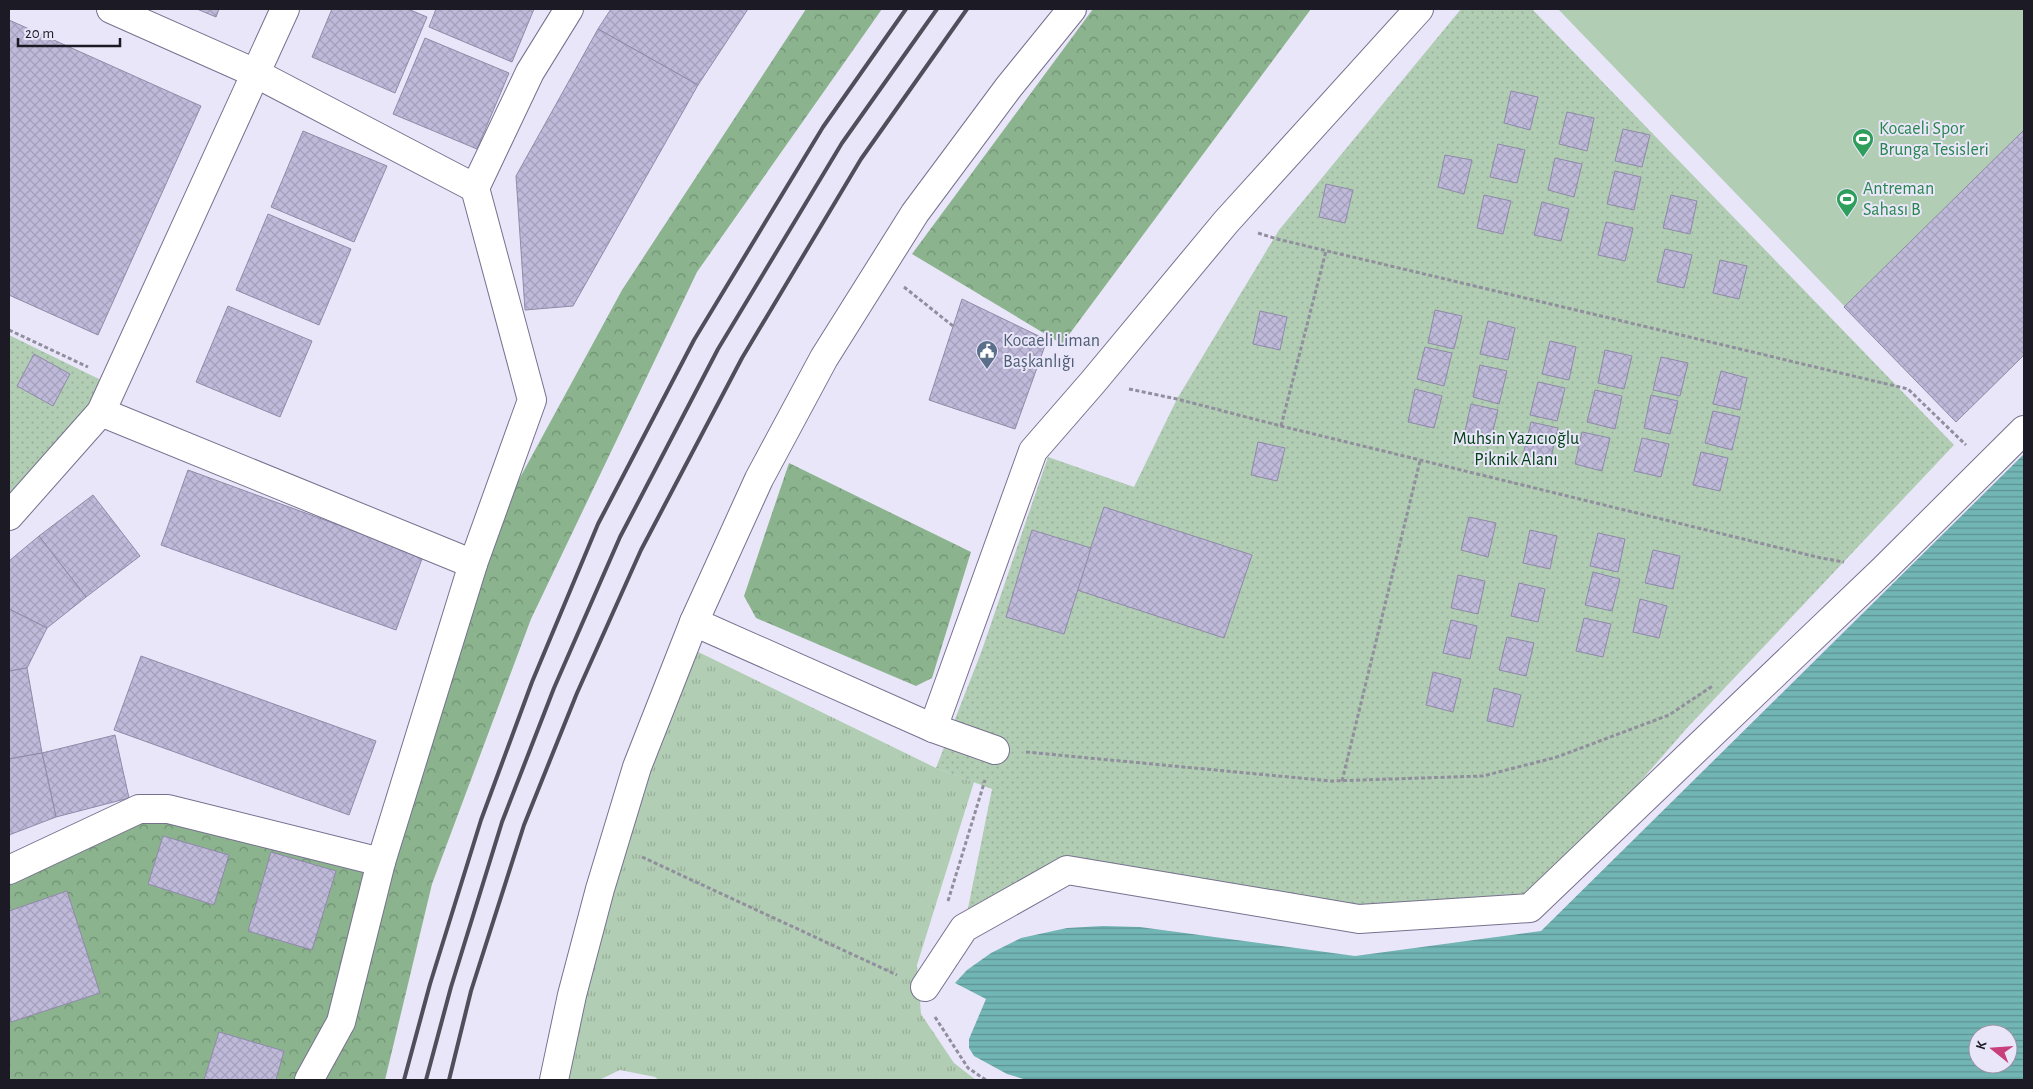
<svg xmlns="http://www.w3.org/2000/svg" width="2033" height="1089" font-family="'Alegreya Sans',sans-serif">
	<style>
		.grass { fill: url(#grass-tufts) }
		.forest { fill: url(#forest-crowns) }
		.park { fill: url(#park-dots) }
		.pitch { fill: #b1cdb3 }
		.water { fill: url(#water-rules); fill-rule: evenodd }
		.building { fill: url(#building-cross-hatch); stroke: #8f8aa8 }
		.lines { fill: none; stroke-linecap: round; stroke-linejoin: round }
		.minor-casing { stroke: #77718e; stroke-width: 30 }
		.major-casing { stroke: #77718e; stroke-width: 30 }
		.path { stroke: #918e9e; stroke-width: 3; stroke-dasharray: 4 2.5; stroke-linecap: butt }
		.minor { stroke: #fff; stroke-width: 28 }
		.major { stroke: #fff; stroke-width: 28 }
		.rail { stroke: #504e5b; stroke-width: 4 }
		.labels { text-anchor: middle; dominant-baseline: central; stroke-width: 4; stroke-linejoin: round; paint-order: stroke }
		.leisure-label { font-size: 18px; fill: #27864d; stroke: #eae6fa; text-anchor: start }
		.service-label { font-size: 18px; fill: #4e5e75; stroke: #eae6fa; text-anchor: start }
		.park-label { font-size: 18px; fill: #004213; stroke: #eae6fa }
	</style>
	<defs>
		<pattern id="grass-tufts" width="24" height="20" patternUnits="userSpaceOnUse" patternTransform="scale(1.25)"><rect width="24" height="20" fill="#b1cdb3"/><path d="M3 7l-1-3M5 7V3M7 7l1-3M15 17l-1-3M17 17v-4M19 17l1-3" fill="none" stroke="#98af9a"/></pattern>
		<pattern id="forest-crowns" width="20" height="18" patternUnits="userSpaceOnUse" patternTransform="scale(1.25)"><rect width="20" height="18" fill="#8bb38e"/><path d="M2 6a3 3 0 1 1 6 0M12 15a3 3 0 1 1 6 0" fill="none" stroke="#719174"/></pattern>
		<pattern id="park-dots" width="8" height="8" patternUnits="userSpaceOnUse" patternTransform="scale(1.25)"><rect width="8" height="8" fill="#b1cdb3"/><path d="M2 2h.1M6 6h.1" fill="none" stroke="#98af9a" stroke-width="1.8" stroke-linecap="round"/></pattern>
		<pattern id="water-rules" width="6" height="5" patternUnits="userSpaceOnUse" patternTransform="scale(1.25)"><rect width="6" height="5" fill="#72b5b5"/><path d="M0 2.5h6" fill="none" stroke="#5d9293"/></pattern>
		<pattern id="building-cross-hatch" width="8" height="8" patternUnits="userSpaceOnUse" patternTransform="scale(1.25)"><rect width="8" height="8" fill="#bfbada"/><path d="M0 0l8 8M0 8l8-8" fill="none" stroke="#a49fbb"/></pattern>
	</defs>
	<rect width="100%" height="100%" fill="#eae6fa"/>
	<polygon class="grass" points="684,645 936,768 974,782 917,965 921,1014 954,1063 976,1080 659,1080 655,1077 620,1070 599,1080 554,1080"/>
	<g class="forest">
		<polygon points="806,9 882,9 697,272 531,619 432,884 385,1080 9,1080 9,870 139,809 381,862 473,564 622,290"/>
		<polygon points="1093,9 1311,9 1062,344 912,254"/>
		<polygon points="789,463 971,552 932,678 916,686 756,618 744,596"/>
	</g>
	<g class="park">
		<polygon points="1461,9 1532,9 1954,445 1687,728 1530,908 1359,919 1067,870 964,928 992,789 936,768 982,650 1048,457 1134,487 1177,399 1279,230"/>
		<polygon points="9,335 103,381 91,415 9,509"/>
	</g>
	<polygon class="pitch" points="1558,9 2024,9 2024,355 1956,422"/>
	<path class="water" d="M2024,454V1080H1027L1007,1074L974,1056L969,1048V1039L986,999L955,983L967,970L991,953L1021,938L1067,928L1103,926L1140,927L1355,956L1541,931ZM1978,1034H2008V1064H1978Z"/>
	<g class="building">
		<polygon points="197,9 219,9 216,17"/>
		<polygon points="332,9 408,9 427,17 395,93 312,57"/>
		<polygon points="436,9 534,9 512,62 429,27"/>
		<polygon points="611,9 748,9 698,85 598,29"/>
		<polygon points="9,20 201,106 98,335 9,295"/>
		<polygon points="598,29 698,85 573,306 525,310 516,176"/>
		<polygon points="425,38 509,73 477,149 393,114"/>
		<polygon points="1511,91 1538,97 1530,130 1504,123"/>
		<polygon points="1567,112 1594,118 1587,151 1559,144"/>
		<polygon points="1623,129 1650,135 1642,167 1615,161"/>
		<polygon points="2024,130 2024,355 1956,422 1844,307"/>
		<polygon points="303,131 387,166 354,242 271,207"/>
		<polygon points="1498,144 1525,150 1517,183 1490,177"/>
		<polygon points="1445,155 1472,160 1464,194 1438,187"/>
		<polygon points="1555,158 1582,164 1574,197 1548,190"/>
		<polygon points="1615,171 1641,177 1634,210 1607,204"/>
		<polygon points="1326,184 1353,190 1345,223 1319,217"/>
		<polygon points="1484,195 1511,201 1503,234 1477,228"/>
		<polygon points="1671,195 1697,201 1690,234 1663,228"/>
		<polygon points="1542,202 1569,209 1561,241 1534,235"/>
		<polygon points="268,214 351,249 319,325 236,290"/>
		<polygon points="1606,222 1633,228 1625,261 1598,255"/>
		<polygon points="1665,249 1692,255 1684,288 1657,282"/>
		<polygon points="1720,260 1747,266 1739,299 1713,293"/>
		<polygon points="962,299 1047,340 1015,429 929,400"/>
		<polygon points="228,306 312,341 280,417 196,382"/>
		<polygon points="1435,310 1462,316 1454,349 1428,343"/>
		<polygon points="1260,311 1287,317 1280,350 1253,344"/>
		<polygon points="1488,321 1515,328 1508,360 1480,354"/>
		<polygon points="1550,341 1576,347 1569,380 1542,374"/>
		<polygon points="1425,347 1452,353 1444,386 1417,379"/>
		<polygon points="1605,350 1632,356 1624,389 1598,383"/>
		<polygon points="34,354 70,374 53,406 17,386"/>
		<polygon points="1661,357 1688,363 1680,396 1653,390"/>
		<polygon points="1480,365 1507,371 1499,404 1473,397"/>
		<polygon points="1721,371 1747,378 1740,410 1713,404"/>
		<polygon points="1538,382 1565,388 1557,421 1530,415"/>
		<polygon points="1415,389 1442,396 1434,428 1408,422"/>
		<polygon points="1595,390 1622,396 1615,429 1587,422"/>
		<polygon points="1651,395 1678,401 1670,434 1644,428"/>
		<polygon points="1471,404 1498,410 1490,443 1464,436"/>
		<polygon points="1713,411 1740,417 1732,450 1705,443"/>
		<polygon points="1531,422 1558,428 1550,461 1523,455"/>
		<polygon points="1582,432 1610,438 1602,471 1575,464"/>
		<polygon points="1642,438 1669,444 1661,477 1634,471"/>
		<polygon points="1258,442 1285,448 1277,481 1251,475"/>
		<polygon points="1701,452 1728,458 1720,491 1693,485"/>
		<polygon points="188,470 423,556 396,630 161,545"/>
		<polygon points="93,495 140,556 86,597 39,536"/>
		<polygon points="1104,507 1252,555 1224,638 1077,590"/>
		<polygon points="1469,517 1496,523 1488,557 1461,550"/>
		<polygon points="1032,530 1091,548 1064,634 1006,617"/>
		<polygon points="1530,530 1557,536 1550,569 1523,563"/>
		<polygon points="1598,533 1625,539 1618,572 1590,566"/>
		<polygon points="39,536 86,597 47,628 9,609 9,561"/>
		<polygon points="1653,550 1680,556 1673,589 1645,583"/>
		<polygon points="1593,572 1620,579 1612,611 1585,605"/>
		<polygon points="1458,575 1485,581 1478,614 1451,608"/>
		<polygon points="1519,583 1545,589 1538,622 1511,616"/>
		<polygon points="1640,599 1667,606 1659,638 1633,632"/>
		<polygon points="9,609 47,628 27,668 9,671"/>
		<polygon points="1584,618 1611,624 1603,657 1576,651"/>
		<polygon points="1451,620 1477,626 1470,659 1443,653"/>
		<polygon points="1507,637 1534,643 1526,676 1499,670"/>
		<polygon points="141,656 376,741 349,815 114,730"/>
		<polygon points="27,668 42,753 9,759 9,671"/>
		<polygon points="1433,672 1461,679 1453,712 1426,705"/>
		<polygon points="1494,688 1521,695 1513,727 1487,721"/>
		<polygon points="115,735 129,798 56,817 42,753"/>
		<polygon points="42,753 56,817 9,835 9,759"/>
		<polygon points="163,836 229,855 214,905 148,884"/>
		<polygon points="271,852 336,871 312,950 248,931"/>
		<polygon points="67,891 100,993 11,1022 9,1013 9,911"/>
		<polygon points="219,1032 284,1051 276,1080 204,1080"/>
	</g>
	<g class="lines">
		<g class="minor-casing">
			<g id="minor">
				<polyline points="111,9 255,73 475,188 530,72 569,9"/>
				<polyline points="101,412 473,564"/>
				<polyline points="694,622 933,728 995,750"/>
				<polyline points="933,728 1033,451 1093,382 1226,222 1419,9"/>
				<polyline points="9,870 139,809 168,809 381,862"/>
				<polyline points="925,987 964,928 1067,870 1359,919 1530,908 1884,569 2024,430"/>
				<polyline points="309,1080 341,1022 381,862 473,564 532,400 475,188"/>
				<polyline points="554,1080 572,995 600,889 637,767 694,622 759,479 824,358 915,213 1008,88 1072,9"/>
			</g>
		</g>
		<g class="major-casing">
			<polyline id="major" points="9,516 101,412 285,9"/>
		</g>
		<g class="path">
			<polyline points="1258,233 1277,239 1908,389 1966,445"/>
			<polyline points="904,287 953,326"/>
			<polyline points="9,330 88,367"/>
			<polyline points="1129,389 1177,399 1281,426 1821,558 1844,562"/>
			<polyline points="1281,426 1326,251"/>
			<polyline points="1026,752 1331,781 1483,776 1557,757 1669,715 1714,685"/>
			<polyline points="1342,781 1420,461"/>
			<polyline points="642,857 897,975"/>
			<polyline points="948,901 985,780"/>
			<polyline points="935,1017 968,1068 986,1080"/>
		</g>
		<use href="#minor" class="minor"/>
		<use href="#major" class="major"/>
		<g class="rail">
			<polyline points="404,1080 430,984 481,820 532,682 598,524 694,340 823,127 906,9"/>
			<polyline points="426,1080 451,987 502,822 554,688 620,537 718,349 842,143 937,9"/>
			<polyline points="449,1080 471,991 524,825 577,693 641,550 742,358 861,159 967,9"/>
		</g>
	</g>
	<defs>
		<g id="stadium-pin" transform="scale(1.125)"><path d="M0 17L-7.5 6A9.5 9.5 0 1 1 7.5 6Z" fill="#2e9e5b" stroke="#eae6fa"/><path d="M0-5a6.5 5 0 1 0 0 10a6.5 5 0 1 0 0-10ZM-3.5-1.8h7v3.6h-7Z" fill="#fff"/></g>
		<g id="civic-pin" transform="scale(1.125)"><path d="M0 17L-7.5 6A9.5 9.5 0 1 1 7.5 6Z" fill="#5c6f8a" stroke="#eae6fa"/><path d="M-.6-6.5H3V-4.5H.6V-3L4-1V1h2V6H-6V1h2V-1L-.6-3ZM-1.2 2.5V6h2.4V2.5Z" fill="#fff"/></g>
	</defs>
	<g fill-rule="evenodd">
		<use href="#stadium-pin" x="1863" y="139"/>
		<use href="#stadium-pin" x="1847" y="199"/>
		<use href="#civic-pin" x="987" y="351"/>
	</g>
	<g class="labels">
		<g class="leisure-label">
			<text x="1879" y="129">Kocaeli Spor<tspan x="1879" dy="21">Brunga Tesisleri</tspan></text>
			<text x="1863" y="189">Antreman<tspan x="1863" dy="21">Sahası B</tspan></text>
		</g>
		<g class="service-label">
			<text x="1003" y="341">Kocaeli Liman<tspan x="1003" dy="21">Başkanlığı</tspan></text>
		</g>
		<g class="park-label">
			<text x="1516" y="439">Muhsin Yazıcıoğlu<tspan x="1516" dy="21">Piknik Alanı</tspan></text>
		</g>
	</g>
	<rect width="2033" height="1089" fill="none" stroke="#1c1a25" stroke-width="20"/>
	<g transform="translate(1993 1049) rotate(287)"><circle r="24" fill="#eae6fa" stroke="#9894a5"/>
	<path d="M0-4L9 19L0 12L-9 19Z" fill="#c83f7b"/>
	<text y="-8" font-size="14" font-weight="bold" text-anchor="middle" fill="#1c1a25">K</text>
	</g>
	<path d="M18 38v8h102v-8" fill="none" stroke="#1c1a25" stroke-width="2.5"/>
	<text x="25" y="38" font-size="15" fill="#1c1a25" stroke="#eae6fa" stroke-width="4" paint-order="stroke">20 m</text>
</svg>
